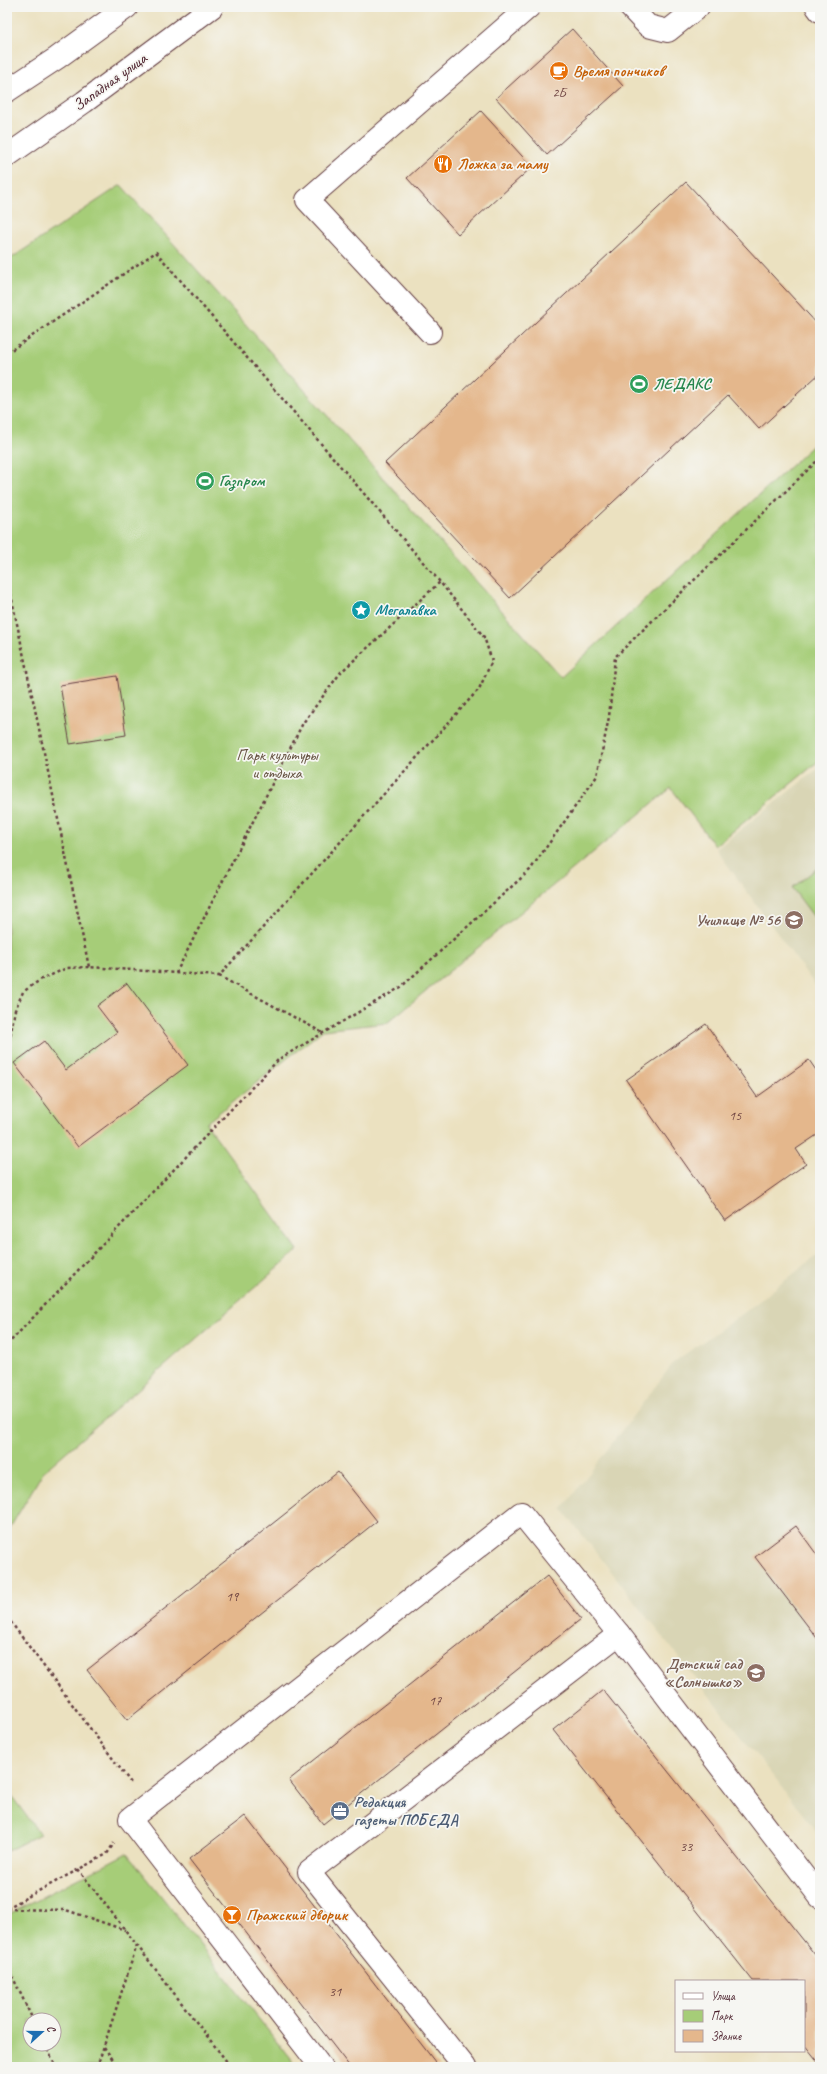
<svg xmlns="http://www.w3.org/2000/svg" width="827" height="2074" font-family="Caveat,sans-serif">
	<style>
		.built { fill: #d9d5b5 }
		.green { fill: #a6cd78; stroke: #787652; fill-rule: evenodd }
		.building { fill: #e4b78c }
		.lines { fill: none; stroke-linecap: round; stroke-linejoin: round }
		.minor-casing { stroke: #623c41; stroke-width: 24 }
		.major-casing { stroke: #623c41; stroke-width: 24 }
		.path { stroke: #623c41; stroke-width: 2.5; stroke-dasharray: 3 3; stroke-linecap: butt }
		.minor { stroke: #fff; stroke-width: 22 }
		.major { stroke: #fff; stroke-width: 22 }
		.labels { text-anchor: middle; dominant-baseline: central; stroke-width: 3.5; stroke-linejoin: round; paint-order: stroke }
		.number-label { font-size: 14px; fill: #704543 }
		.food-label { font-size: 16px; font-weight: bold; fill: #c56008; stroke: #f6f6f2; text-anchor: start }
		.street-label { font-size: 16px; fill: #4a1f2b; stroke: #f6f6f2 }
		.leisure-label { font-size: 16px; font-weight: bold; fill: #27864d; stroke: #f6f6f2; text-anchor: start }
		.culture-label { font-size: 16px; font-weight: bold; fill: #0d838f; stroke: #f6f6f2; text-anchor: start }
		.park-label { font-size: 16px; fill: #665342; stroke: #f6f6f2 }
		.education-label { font-size: 16px; font-weight: bold; fill: #785e54; stroke: #f6f6f2; text-anchor: end }
		.service-label { font-size: 16px; font-weight: bold; fill: #4e5e75; stroke: #f6f6f2; text-anchor: start }
	</style>
	<rect width="100%" height="100%" fill="#f6f6f2"/>
	<filter id="ink" filterUnits="userSpaceOnUse"><feTurbulence type="fractalNoise" baseFrequency=".025" numOctaves="2"/><feDisplacementMap in="SourceGraphic" scale="8" xChannelSelector="R" yChannelSelector="G"/><feConvolveMatrix kernelMatrix="1 2 1 2 8 2 1 2 1" color-interpolation-filters="sRGB"/></filter>
	<filter id="wash" filterUnits="userSpaceOnUse"><feTurbulence type="fractalNoise" baseFrequency=".012" numOctaves="4" result="noise"/><feDisplacementMap in="SourceGraphic" scale="16" xChannelSelector="R" yChannelSelector="G"/><feGaussianBlur stdDeviation="0.9" result="paint"/><feColorMatrix in="noise" values="0 0 0 0 0 0 0 0 0 0 0 0 0 0 0 0 0 1.4 0 .05"/><feComposite in="paint" operator="in"/></filter>
	<g filter="url(#wash)">
		<rect width="100%" height="100%" fill="#ebe1c0"/>
		<g class="built">
			<polygon points="820,767 820,992 716,849"/>
			<polygon points="820,1253 820,1836 562,1509 674,1362 745,1312"/>
		</g>
		<g class="green">
			<polygon points="121,185 561,677 820,439 820,760 715,846 671,788 387,1023 323,1030 206,1123 298,1250 43,1472 7,1533 7,261"/>
			<polygon points="820,866 820,925 792,888"/>
			<polygon points="7,1790 40,1834 7,1851"/>
			<path d="M127,1853L297,2067H7V1915ZM30,2020H54V2044H30Z"/>
		</g>
		<g id="blocks">
			<g class="building">
				<polygon points="572,29 623,86 547,155 496,98"/>
				<polygon points="481,111 532,167 458,234 407,178"/>
				<polygon points="686,182 820,327 820,373 759,429 728,395 510,598 385,463"/>
				<polygon points="117,676 126,735 70,744 60,685"/>
				<polygon points="127,983 188,1065 78,1147 14,1063 44,1041 66,1070 117,1032 97,1006"/>
				<polygon points="706,1024 757,1097 809,1060 820,1076 820,1133 796,1149 806,1164 725,1221 626,1080"/>
				<polygon points="338,1472 377,1521 127,1720 87,1670"/>
				<polygon points="796,1526 820,1559 820,1642 755,1557"/>
				<polygon points="547,1576 581,1619 323,1824 289,1780"/>
				<polygon points="603,1690 820,1961 820,2064 804,2044 804,1981 753,1981 553,1730"/>
				<polygon points="245,1816 439,2067 350,2067 189,1859"/>
			</g>
		</g>
	</g>
	<g filter="url(#ink)">
		<use href="#blocks" fill-opacity="0" stroke="#623c41" stroke-width="1"/>
		<g class="lines">
			<g class="minor-casing">
				<g id="minor">
					<polyline points="630,7 648,26 668,31 698,7"/>
					<polyline points="817,7 820,11"/>
					<polyline points="430,332 307,200 529,7"/>
					<polyline points="321,2067 130,1819 521,1513 619,1634 820,1897"/>
					<polyline points="465,2067 309,1872 619,1634"/>
				</g>
			</g>
			<g class="major-casing">
				<g id="major">
					<polyline points="7,91 57,58 127,7"/>
					<polyline points="7,156 84,102 212,7"/>
				</g>
			</g>
			<g class="path">
				<polyline points="7,353 156,252 440,582 484,637 492,661 479,689 219,976 89,967 67,968 40,980 23,992 15,1010 7,1054"/>
				<polyline points="7,576 89,967"/>
				<polyline points="176,973 303,723 341,672 440,582"/>
				<polyline points="219,976 323,1033"/>
				<polyline points="7,1345 279,1059 401,987 530,870 597,776 609,717 615,657 820,458"/>
				<polyline points="7,1617 131,1783"/>
				<polyline points="78,1869 231,2067"/>
				<polyline points="7,1908 107,1854 114,1843"/>
				<polyline points="7,1909 66,1910 125,1930"/>
				<polyline points="7,1965 33,2020"/>
				<polyline points="45,2044 56,2067"/>
				<polyline points="104,2047 118,2067"/>
				<polyline points="97,2067 137,1945"/>
			</g>
			<use href="#minor" class="minor"/>
			<use href="#major" class="major"/>
		</g>
	</g>
	<defs>
		<g id="cafe-disc" transform="scale(1)"><circle r="9.5" fill="#e8710a" stroke="#f6f6f2"/><path d="M-5.5-4.5H6V0H3Q3 3.5 0 3.5H-2.5Q-5.5 3.5-5.5 0ZM3-3.2v2h1.7v-2ZM-6 4.5H4V6H-6Z" fill="#fff"/></g>
		<g id="restaurant-disc" transform="scale(1)"><circle r="9.5" fill="#e8710a" stroke="#f6f6f2"/><path d="M-5-6h1v4h1v-4h1v4h1v-4h1v5L-1.5 .5V6h-2V.5L-5-1ZM5-6V6H3V1.5H1.5Q1.5-4 5-6Z" fill="#fff"/></g>
		<g id="stadium-disc" transform="scale(1)"><circle r="9.5" fill="#2e9e5b" stroke="#f6f6f2"/><path d="M0-5a6.5 5 0 1 0 0 10a6.5 5 0 1 0 0-10ZM-3.5-1.8h7v3.6h-7Z" fill="#fff"/></g>
		<g id="sight-disc" transform="scale(1)"><circle r="9.5" fill="#0f9aa8" stroke="#f6f6f2"/><path d="M0-6L1.8-2.2L6-1.7L2.9 1.2L3.7 5.4L0 3.3L-3.7 5.4L-2.9 1.2L-6-1.7L-1.8-2.2Z" fill="#fff"/></g>
		<g id="university-disc" transform="scale(1)"><circle r="9.5" fill="#8d6e63" stroke="#f6f6f2"/><path d="M0-5L7-2L0 1L-7-2ZM-4 1L0 2.5L4 1V4Q0 6-4 4Z" fill="#fff"/></g>
		<g id="school-disc" transform="scale(1)"><circle r="9.5" fill="#8d6e63" stroke="#f6f6f2"/><path d="M0-5L7-2L0 1L-7-2ZM-4 1L0 2.5L4 1V4Q0 6-4 4Z" fill="#fff"/></g>
		<g id="office-disc" transform="scale(1)"><circle r="9.5" fill="#5c6f8a" stroke="#f6f6f2"/><path d="M-6-3h4V-5.5h4V-3h4V5H-6ZM-1-4.5V-3h2v-1.5ZM-6 0V1H6V0Z" fill="#fff"/></g>
		<g id="bar-disc" transform="scale(1)"><circle r="9.5" fill="#e8710a" stroke="#f6f6f2"/><path d="M-6-5H6L.8 .8V4.5H3.5V6h-7V4.5H-.8V.8Z" fill="#fff"/></g>
	</defs>
	<g fill-rule="evenodd">
		<use href="#cafe-disc" x="559" y="71"/>
		<use href="#restaurant-disc" x="443" y="164"/>
		<use href="#stadium-disc" x="639" y="384"/>
		<use href="#stadium-disc" x="205" y="481"/>
		<use href="#sight-disc" x="361" y="610"/>
		<use href="#university-disc" x="794" y="920"/>
		<use href="#school-disc" x="756" y="1673"/>
		<use href="#office-disc" x="340" y="1811"/>
		<use href="#bar-disc" x="232" y="1915"/>
	</g>
	<g class="labels">
		<g class="number-label">
			<text x="559" y="92">2Б</text>
			<text x="735" y="1115">15</text>
			<text x="232" y="1596">19</text>
			<text x="435" y="1700">17</text>
			<text x="686" y="1846">33</text>
			<text x="335" y="1991">31</text>
		</g>
		<g class="food-label">
			<text x="573" y="71">Время пончиков</text>
			<text x="457" y="164">Ложка за маму</text>
			<text x="246" y="1915">Пражский дворик</text>
		</g>
		<g class="street-label">
			<text transform="translate(110 82) rotate(-36)">Западная улица</text>
		</g>
		<g class="leisure-label">
			<text x="653" y="384">ЛЕДАКС</text>
			<text x="219" y="481">Газпром</text>
		</g>
		<g class="culture-label">
			<text x="375" y="610">Мегалавка</text>
		</g>
		<g class="park-label">
			<text x="277" y="755">Парк культуры<tspan x="277" dy="18">и отдыха</tspan></text>
		</g>
		<g class="education-label">
			<text x="780" y="920">Училище № 56</text>
			<text x="742" y="1664">Детский сад<tspan x="742" dy="18">«Солнышко»</tspan></text>
		</g>
		<g class="service-label">
			<text x="354" y="1802">Редакция<tspan x="354" dy="18">газеты ПОБЕДА</tspan></text>
		</g>
	</g>
	<rect width="827" height="2074" fill="none" stroke="#f6f6f2" stroke-width="24"/>
	<rect x="675" y="1980" width="130" height="72" fill="#f6f6f2" stroke="#b1a0a2"/>
	<rect x="683" y="1993" width="20" height="6" fill="#ffffff" stroke="#b1a0a2"/>
	<text x="711" y="2000" font-size="12" fill="#4a1f2b">Улица</text>
	<rect x="683" y="2010" width="20" height="12" fill="#a6cd78" stroke="#b1a0a2"/>
	<text x="711" y="2020" font-size="12" fill="#4a1f2b">Парк</text>
	<rect x="683" y="2030" width="20" height="12" fill="#e4b78c" stroke="#b1a0a2"/>
	<text x="711" y="2040" font-size="12" fill="#4a1f2b">Здание</text>
	<g transform="translate(42 2032) rotate(69)"><circle r="19" fill="#f6f6f2" stroke="#b1a0a2"/>
	<path d="M0-3L7 15L0 10L-7 15Z" fill="#1f6fb2"/>
	<text y="-6" font-size="11" font-weight="bold" text-anchor="middle" fill="#4a1f2b">С</text>
	</g>
</svg>
